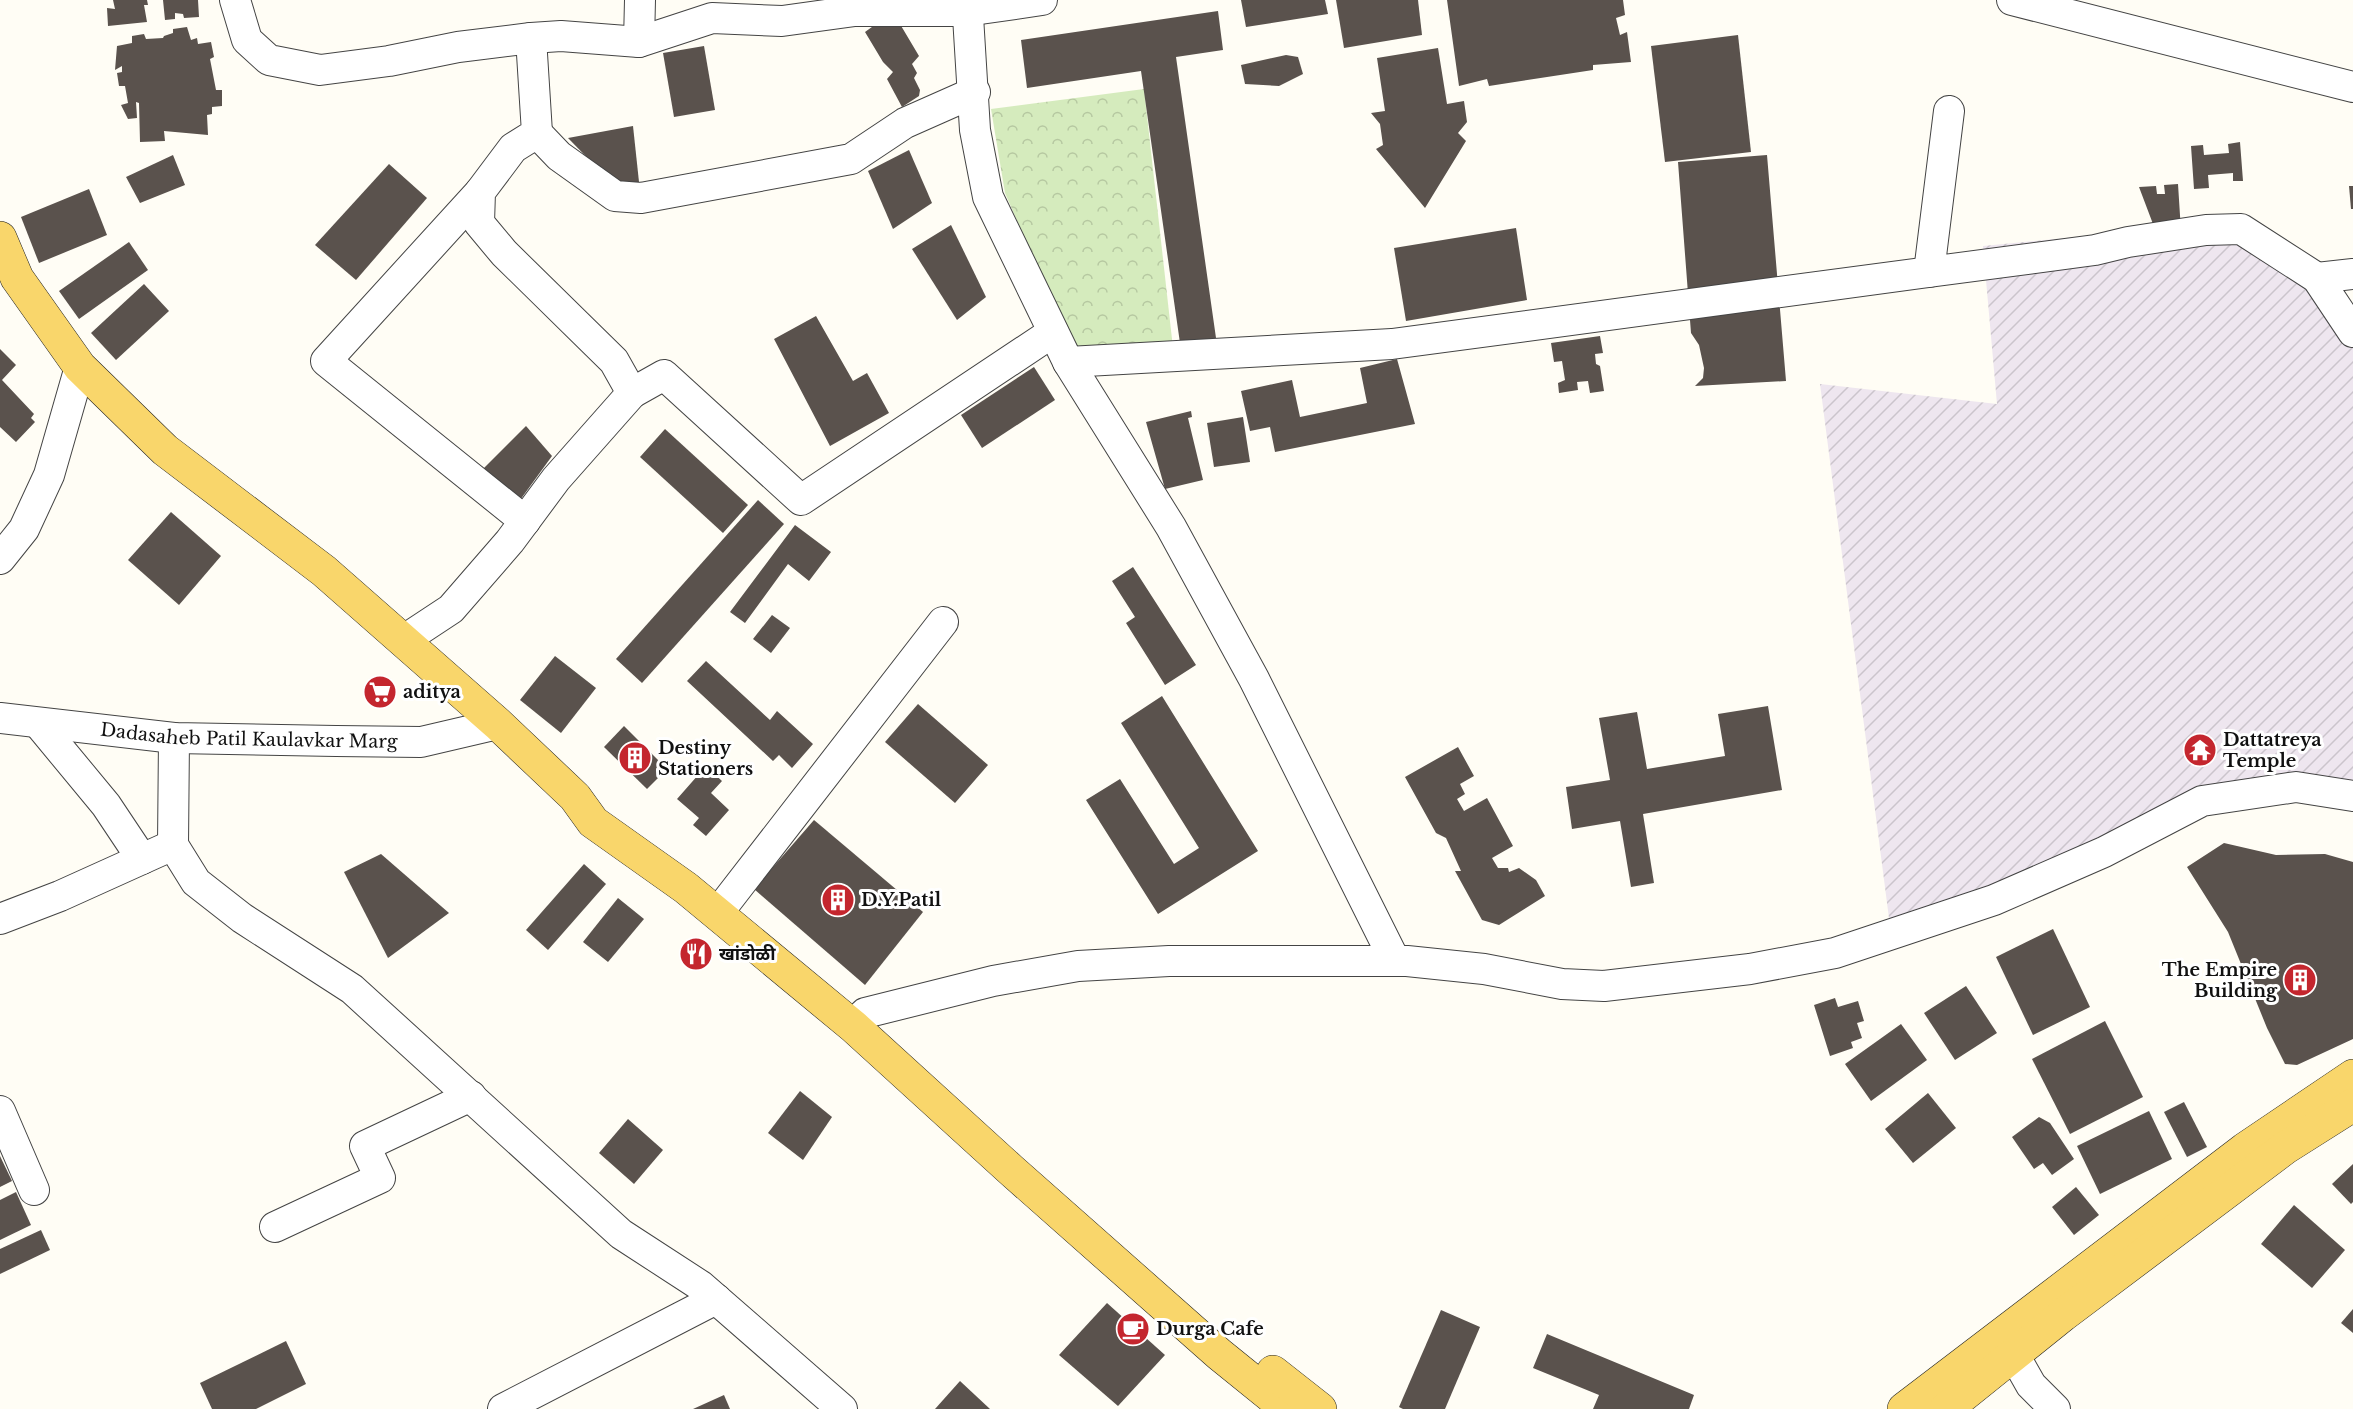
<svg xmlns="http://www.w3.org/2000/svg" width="2353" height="1409" font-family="'Libre Baskerville','Noto Sans Devanagari',serif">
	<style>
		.industrial { fill: url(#industrial-furrows) }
		.park { fill: url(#park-crowns) }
		.building { fill: #5a524d }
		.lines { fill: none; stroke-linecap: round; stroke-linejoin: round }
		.minor-casing { stroke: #444; stroke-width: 32 }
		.major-casing { stroke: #222; stroke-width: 34 }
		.minor { stroke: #fff; stroke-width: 30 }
		.major { stroke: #f9d66b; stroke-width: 33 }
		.labels { text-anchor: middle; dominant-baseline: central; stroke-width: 6; stroke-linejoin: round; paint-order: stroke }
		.poi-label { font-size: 18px; font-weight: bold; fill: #111; stroke: #fff; text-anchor: start }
		.street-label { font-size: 18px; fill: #111; stroke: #fff }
	</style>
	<defs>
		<pattern id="industrial-furrows" width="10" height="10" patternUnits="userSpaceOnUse" patternTransform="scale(1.5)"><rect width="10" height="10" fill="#eee6ef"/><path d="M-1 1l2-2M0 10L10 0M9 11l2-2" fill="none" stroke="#cbc4cc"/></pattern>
		<pattern id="park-crowns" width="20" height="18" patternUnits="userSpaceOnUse" patternTransform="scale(1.5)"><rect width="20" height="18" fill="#d5ebbd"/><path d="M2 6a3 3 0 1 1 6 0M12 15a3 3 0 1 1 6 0" fill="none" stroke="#b6c8a1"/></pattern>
	</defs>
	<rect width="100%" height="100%" fill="#fffdf5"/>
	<polygon class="industrial" points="2220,223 2353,317 2353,785 2300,776 2108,841 1890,926 1820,384 1997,404 1983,246"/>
	<polygon class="park" points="1144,89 1173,348 1078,361 1005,193 991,109"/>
	<g class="building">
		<polygon points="113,0 147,0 148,5 144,5 147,22 108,26 107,8 115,9"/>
		<polygon points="163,0 198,0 199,17 184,18 183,14 175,13 175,19 165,20"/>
		<polygon points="1241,0 1325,0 1328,14 1246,27"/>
		<polygon points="1336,0 1418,0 1422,35 1344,48"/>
		<polygon points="1447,0 1623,0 1625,15 1616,18 1620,35 1627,32 1631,62 1593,65 1593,70 1489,86 1487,79 1459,86"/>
		<polygon points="1218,11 1223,50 1176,57 1217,345 1181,350 1141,71 1027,88 1021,40"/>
		<polygon points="883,19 897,19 919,56 912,64 917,73 914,78 920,90 919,96 902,107 887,79 893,72 883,62 865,32"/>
		<polygon points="187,27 191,40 197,38 198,44 211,42 214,57 210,59 216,90 222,90 222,106 212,107 212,114 207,115 208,135 164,131 165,141 140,142 139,103 136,102 137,118 128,119 121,105 128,103 125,86 119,86 117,73 122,72 122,66 115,70 117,46 132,43 132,36 144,34 146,39 163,38 164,36 173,33 173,29"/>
		<polygon points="1738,35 1751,152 1665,162 1651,46"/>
		<polygon points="704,46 715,110 674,117 663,53"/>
		<polygon points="1438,48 1447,104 1464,101 1467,122 1458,133 1466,141 1425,208 1376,149 1383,145 1380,124 1371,113 1385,111 1377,58"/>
		<polygon points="1286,55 1298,57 1303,74 1279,86 1245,84 1241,65"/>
		<polygon points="633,126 639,182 611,182 568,138"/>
		<polygon points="2240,142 2243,181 2233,181 2233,173 2208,175 2209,188 2194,189 2191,146 2203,145 2204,155 2229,153 2228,144"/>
		<polygon points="909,150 932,203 893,229 868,171"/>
		<polygon points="173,155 185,185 140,203 126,177"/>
		<polygon points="1767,155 1786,381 1695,386 1703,378 1704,368 1699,345 1691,333 1678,162"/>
		<polygon points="389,164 427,198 356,280 315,245"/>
		<polygon points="2178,184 2181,231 2153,224 2139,187 2156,186 2157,194 2165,194 2164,185"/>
		<polygon points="2349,186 2353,186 2353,209 2351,209"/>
		<polygon points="89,189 107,235 39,263 21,217"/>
		<polygon points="951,225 986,297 957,320 912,249"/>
		<polygon points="1516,228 1527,300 1406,321 1394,248"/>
		<polygon points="129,242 148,270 79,319 59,291"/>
		<polygon points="144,284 169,311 116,360 91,333"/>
		<polygon points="816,316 853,381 867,373 889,413 830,446 774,339"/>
		<polygon points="1600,336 1603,353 1595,354 1596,364 1600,366 1604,391 1590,393 1588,381 1577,382 1578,390 1559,393 1558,383 1565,380 1562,361 1554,362 1551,343"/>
		<polygon points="0,349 16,365 2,380 34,414 31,418 35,422 16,442 0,427"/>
		<polygon points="1397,359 1415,424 1275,452 1270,427 1250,431 1241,391 1292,380 1300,417 1367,403 1360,368"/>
		<polygon points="1034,367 1055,400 982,448 961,415"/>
		<polygon points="1191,411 1192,417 1188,418 1203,480 1165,489 1146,422"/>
		<polygon points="1243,417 1250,462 1214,467 1207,423"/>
		<polygon points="526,426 552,456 515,507 483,469"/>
		<polygon points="665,429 748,505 723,533 640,457"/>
		<polygon points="758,500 784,524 642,683 616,659"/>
		<polygon points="171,512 221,556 179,605 128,560"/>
		<polygon points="795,525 831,552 809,581 788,564 745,623 730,612"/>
		<polygon points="1133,567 1196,665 1165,685 1126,623 1135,617 1112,581"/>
		<polygon points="772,615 790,628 771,653 753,639"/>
		<polygon points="555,656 596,688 561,733 520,700"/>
		<polygon points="706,661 770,720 777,711 813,744 792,768 779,755 773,761 687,681"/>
		<polygon points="1162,696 1258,851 1158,914 1086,800 1120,779 1174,864 1199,848 1121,723"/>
		<polygon points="918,704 988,765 955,803 885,742"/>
		<polygon points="1768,706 1782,790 1643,814 1654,883 1631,887 1620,821 1572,829 1566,787 1610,780 1599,718 1637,712 1647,769 1725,756 1718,714"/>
		<polygon points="624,726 667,769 647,789 604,747"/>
		<polygon points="1458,747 1474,776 1460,784 1465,794 1457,799 1464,811 1487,798 1513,846 1492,858 1498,868 1508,868 1509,872 1519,868 1536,880 1545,896 1499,925 1482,920 1455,871 1461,871 1446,838 1436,833 1405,777"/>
		<polygon points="706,766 722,781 711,793 729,810 706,836 693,825 699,818 677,799"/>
		<polygon points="814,820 923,912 865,985 754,889"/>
		<polygon points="2224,843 2276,855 2325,854 2353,862 2353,1039 2297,1065 2285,1064 2267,1028 2228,932 2187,867"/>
		<polygon points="381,854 449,913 388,958 344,872"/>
		<polygon points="584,864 606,884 548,950 526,930"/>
		<polygon points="618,898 644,919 608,962 583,942"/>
		<polygon points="2053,929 2090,1007 2033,1035 1996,957"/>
		<polygon points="1966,986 1997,1033 1955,1060 1924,1013"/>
		<polygon points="1835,998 1838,1007 1858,1001 1864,1021 1857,1023 1862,1038 1851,1042 1853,1048 1830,1056 1814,1005"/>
		<polygon points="2105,1021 2143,1097 2070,1134 2032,1059"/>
		<polygon points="1901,1024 1927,1060 1871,1101 1845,1064"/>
		<polygon points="800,1091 832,1117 803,1160 768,1133"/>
		<polygon points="1928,1093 1956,1128 1913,1163 1885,1129"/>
		<polygon points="2184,1102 2207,1147 2187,1157 2164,1112"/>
		<polygon points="2149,1111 2172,1159 2100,1194 2077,1146"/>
		<polygon points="2039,1117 2050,1123 2074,1159 2052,1175 2043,1163 2034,1169 2012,1137"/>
		<polygon points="628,1119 663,1150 634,1184 599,1153"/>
		<polygon points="0,1156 12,1181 0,1187"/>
		<polygon points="2353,1164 2353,1202 2351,1204 2332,1184"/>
		<polygon points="2076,1187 2099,1215 2074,1235 2052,1207"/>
		<polygon points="16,1192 31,1225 0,1240 0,1200"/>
		<polygon points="2294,1205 2345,1250 2312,1288 2261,1244"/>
		<polygon points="41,1230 50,1250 0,1274 0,1249"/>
		<polygon points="1107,1303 1165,1355 1118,1406 1059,1355"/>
		<polygon points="2353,1309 2353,1333 2341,1323"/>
		<polygon points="1441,1310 1480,1327 1445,1409 1403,1409 1399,1407"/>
		<polygon points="1547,1334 1694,1395 1689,1409 1593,1409 1599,1395 1533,1368"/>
		<polygon points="286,1341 306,1384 256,1409 212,1409 200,1383"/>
		<polygon points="960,1381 990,1409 935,1409"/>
		<polygon points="724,1395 730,1409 693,1409"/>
	</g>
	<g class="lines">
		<g class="minor-casing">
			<g id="minor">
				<polyline points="235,0 247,40 269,60 320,70 389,61 458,47 531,38 561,36 639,42 712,18 782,21 855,11 966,11 1042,0"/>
				<polyline points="967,0 975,130 988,197 1068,362 1171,527 1254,679 1395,961"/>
				<polyline points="2012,0 2353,87"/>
				<polyline points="639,42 640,0"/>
				<polyline points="1949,111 1929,272 2095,250 2128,242 2206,230 2241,229 2317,278 2353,332"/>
				<polyline points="537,133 559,156 615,196 641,198 851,159 905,123 975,92"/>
				<polyline points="480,192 326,361 525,521"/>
				<polyline points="2317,278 2353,274"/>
				<polyline points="1068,362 1392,344 1929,272"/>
				<polyline points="632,393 664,375 801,500 1053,332"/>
				<polyline points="0,559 24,529 49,475 80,367"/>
				<polyline points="404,640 451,609 510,541 556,479 632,393 614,361 504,253 479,223 480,192 513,148 537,133 531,38"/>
				<path id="s1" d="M0,718L174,738L336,741L421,742L498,724"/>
				<polyline points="39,724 106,805 142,859"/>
				<polyline points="174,738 173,845 196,882 242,918 352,989 621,1234 701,1286 842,1409"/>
				<polyline points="727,901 943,622"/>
				<polyline points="0,919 60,896 173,845"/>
				<polyline points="854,1027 865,1013 993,981 1078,966 1169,961 1407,961 1484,969 1562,984 1604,986 1750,969 1835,953 1994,900 2104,852 2202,801 2296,787 2353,796"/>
				<polyline points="0,1111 34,1190"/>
				<polyline points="275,1227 380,1178 365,1146 471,1096"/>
				<polyline points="2014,1355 2031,1385 2055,1409"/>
				<polyline points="503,1409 716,1299"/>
			</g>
		</g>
		<g class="major-casing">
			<g id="major">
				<polyline points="0,238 17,278 80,367 165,450 324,571 498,724 575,797 593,822 686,888 854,1027 1011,1170 1219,1354 1287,1409"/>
				<polyline points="1273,1372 1320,1409"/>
				<polyline points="1904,1409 2245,1149 2353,1076"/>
				<polyline points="1946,1409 2063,1315 2285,1148 2353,1105"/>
			</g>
		</g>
		<use href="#minor" class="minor"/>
		<use href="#major" class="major"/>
	</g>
	<defs>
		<g id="supermarket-disc" transform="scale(1.725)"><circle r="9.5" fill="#c4262e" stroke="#fff"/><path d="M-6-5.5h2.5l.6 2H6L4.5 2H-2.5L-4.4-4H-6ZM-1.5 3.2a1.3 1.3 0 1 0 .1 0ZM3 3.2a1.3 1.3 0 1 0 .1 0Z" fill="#fff"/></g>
		<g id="temple-disc" transform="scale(1.725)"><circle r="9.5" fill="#c4262e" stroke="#fff"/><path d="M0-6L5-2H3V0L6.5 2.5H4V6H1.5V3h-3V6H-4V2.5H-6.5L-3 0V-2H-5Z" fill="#fff"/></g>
		<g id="building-disc" transform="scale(1.725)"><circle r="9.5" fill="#c4262e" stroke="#fff"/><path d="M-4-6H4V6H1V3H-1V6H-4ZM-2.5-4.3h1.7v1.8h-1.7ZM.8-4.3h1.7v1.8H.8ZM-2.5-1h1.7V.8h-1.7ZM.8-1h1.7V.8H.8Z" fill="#fff"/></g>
		<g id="restaurant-disc" transform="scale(1.725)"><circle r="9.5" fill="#c4262e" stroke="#fff"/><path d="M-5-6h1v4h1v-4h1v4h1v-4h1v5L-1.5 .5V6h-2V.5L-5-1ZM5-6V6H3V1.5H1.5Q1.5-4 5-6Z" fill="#fff"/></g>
		<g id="cafe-disc" transform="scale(1.725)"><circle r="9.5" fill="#c4262e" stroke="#fff"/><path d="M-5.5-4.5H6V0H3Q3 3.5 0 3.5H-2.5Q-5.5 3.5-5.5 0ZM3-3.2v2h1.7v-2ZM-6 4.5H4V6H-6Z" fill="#fff"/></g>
	</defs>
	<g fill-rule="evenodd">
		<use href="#supermarket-disc" x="380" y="692"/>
		<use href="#temple-disc" x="2200" y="750"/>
		<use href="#building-disc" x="635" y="758"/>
		<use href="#building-disc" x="838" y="900"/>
		<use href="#restaurant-disc" x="696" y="954"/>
		<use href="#building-disc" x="2300" y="980"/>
		<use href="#cafe-disc" x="1133" y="1329"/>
	</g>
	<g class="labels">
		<g class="poi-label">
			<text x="403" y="692">aditya</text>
			<text x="2223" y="740">Dattatreya<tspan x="2223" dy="21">Temple</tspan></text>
			<text x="658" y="748">Destiny<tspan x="658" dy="21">Stationers</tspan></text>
			<text x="861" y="900">D.Y.Patil</text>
			<text x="719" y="954">खांडोळी</text>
			<text x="2277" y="970" text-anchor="end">The Empire<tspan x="2277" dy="21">Building</tspan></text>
			<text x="1156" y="1329">Durga Cafe</text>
		</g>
		<g class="street-label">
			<text stroke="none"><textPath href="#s1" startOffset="250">Dadasaheb Patil Kaulavkar Marg</textPath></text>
		</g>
	</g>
</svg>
